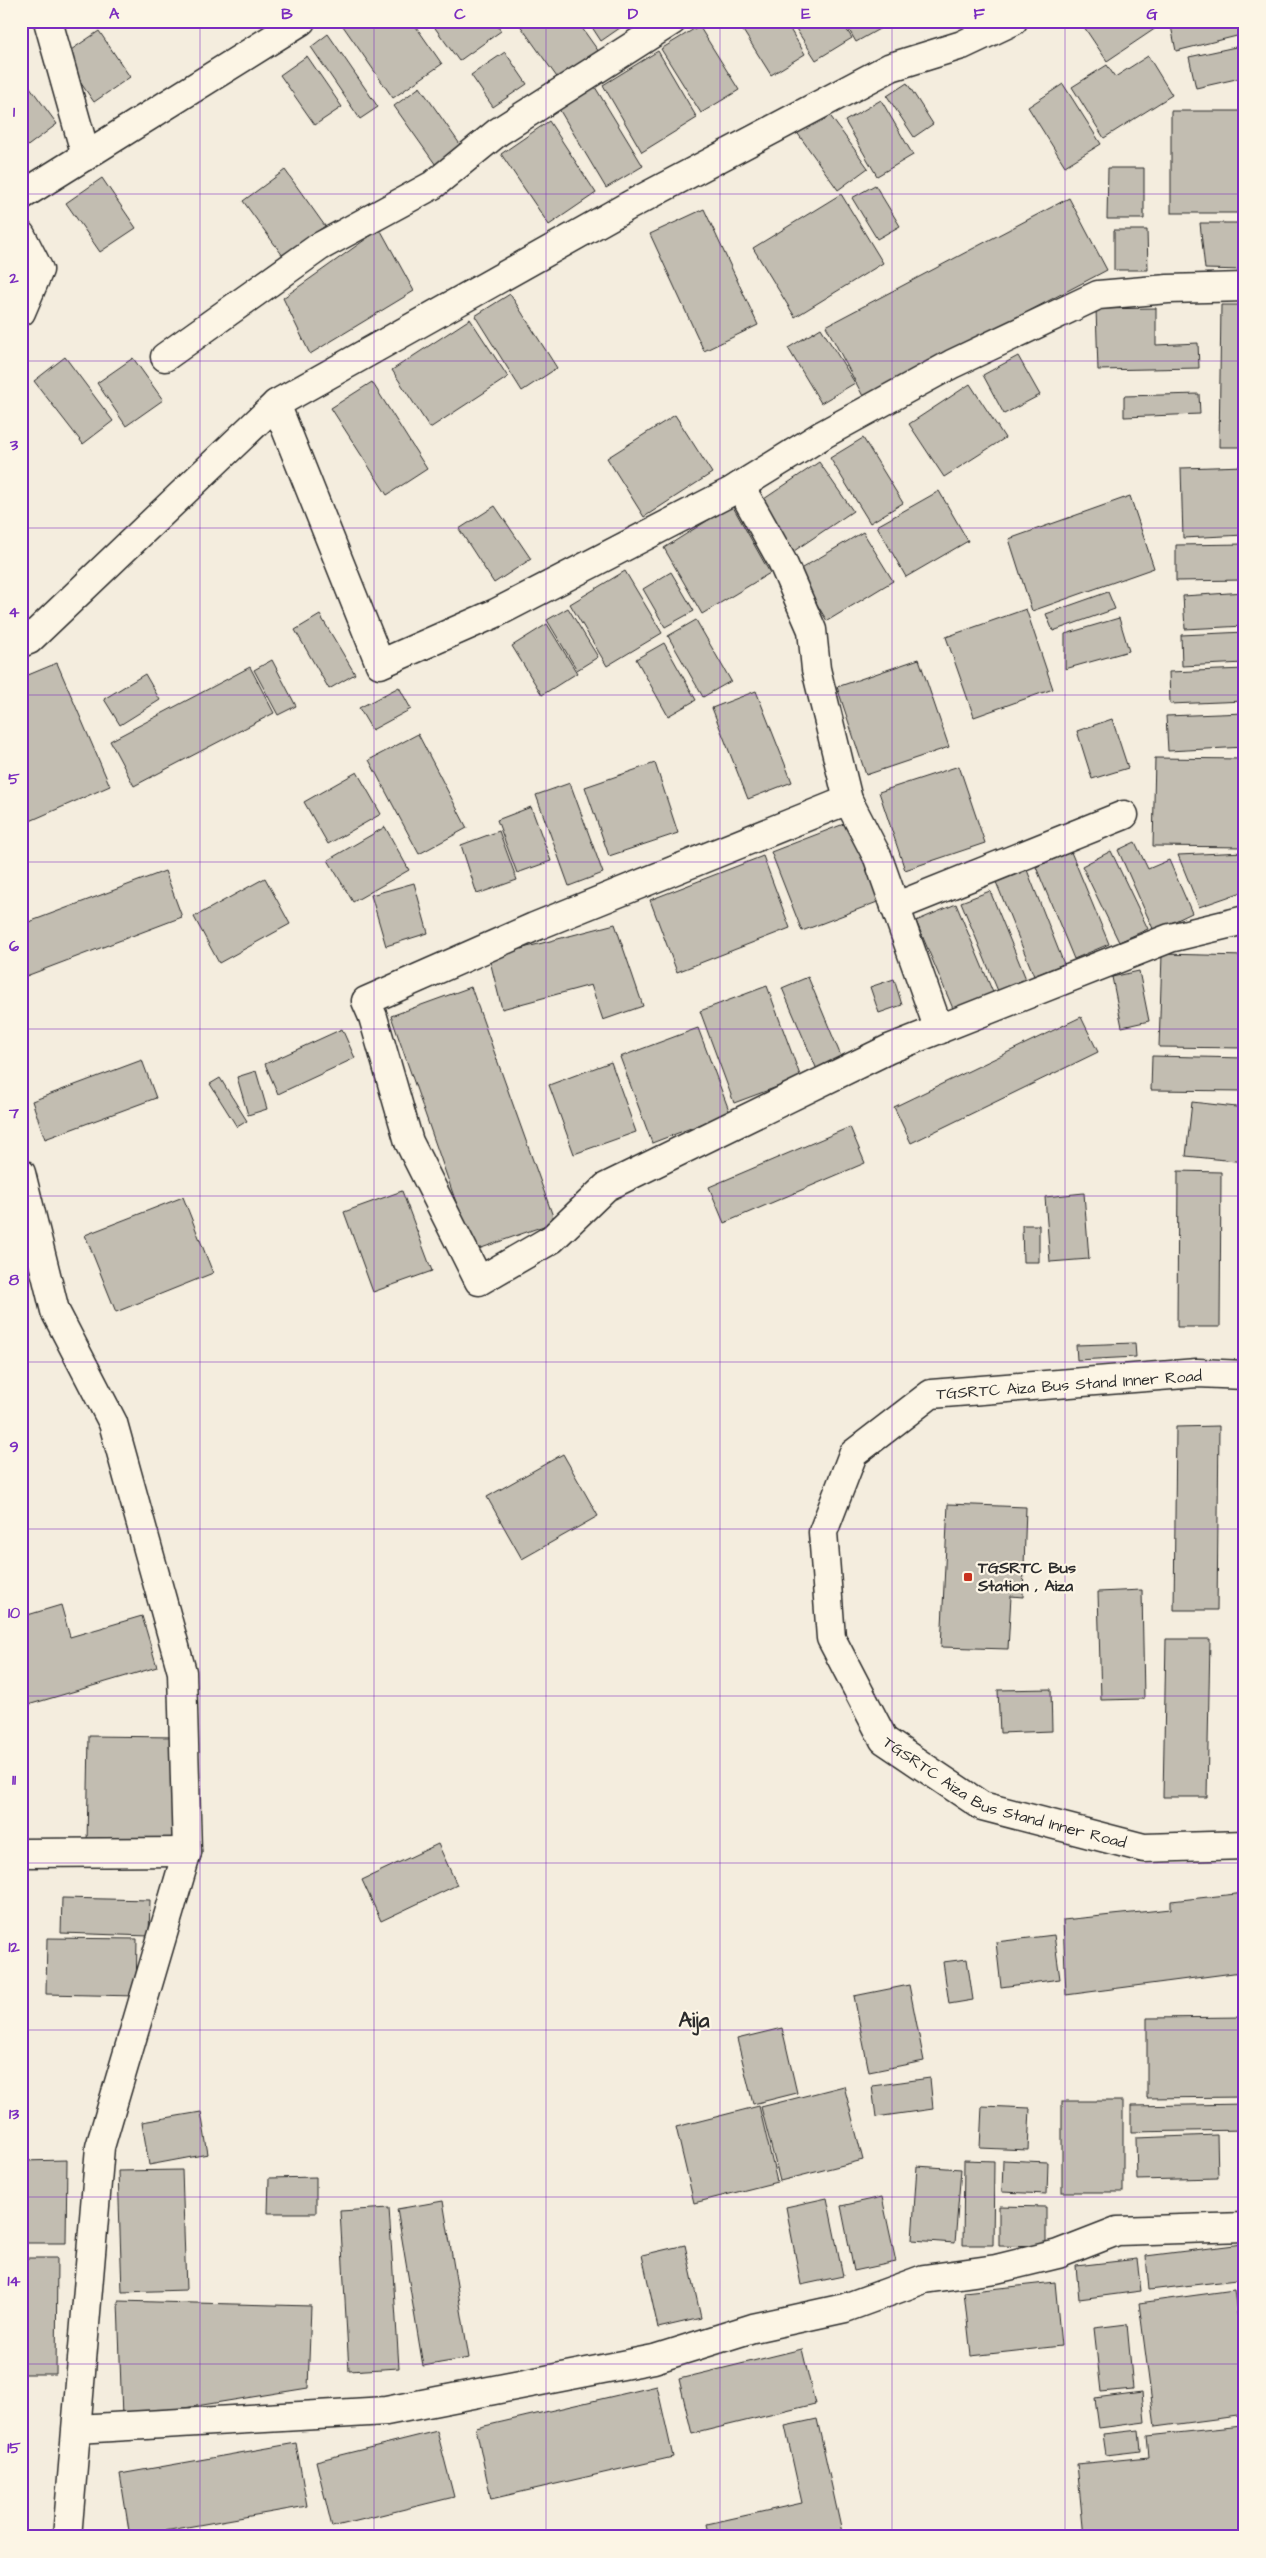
<svg xmlns="http://www.w3.org/2000/svg" width="1266" height="2558" font-family="'Architects Daughter',sans-serif">
	<style>
		.building { fill: #c2bdb1; stroke: #2b2b2b }
		.lines { fill: none; stroke-linecap: round; stroke-linejoin: round }
		.minor-casing { stroke: #2b2b2b; stroke-width: 31 }
		.minor { stroke: #fcf5e5; stroke-width: 28 }
		.grid { fill: none; stroke: #7b2cbf; stroke-width: 1; stroke-opacity: 0.55 }
		.poi-dot { fill: #c8321e; stroke: #fcf5e5; stroke-width: 2 }
		.labels { text-anchor: middle; dominant-baseline: central; stroke-width: 4.5; stroke-linejoin: round; paint-order: stroke }
		.street-label { font-size: 16px; fill: #2b2b2b; stroke: #fcf5e5 }
		.poi-label { font-size: 16px; font-weight: bold; fill: #2b2b2b; stroke: #fcf5e5; text-anchor: start }
		.district-label { font-size: 21px; font-weight: bold; fill: #2b2b2b; stroke: #fcf5e5 }
		.neatline { fill: none; stroke: #7b2cbf; stroke-width: 2 }
		.grid-label { font-size: 16px; text-anchor: middle; font-weight: bold; fill: #7b2cbf }
	</style>
	<rect width="100%" height="100%" fill="#f4edde"/>
	<filter id="ink" filterUnits="userSpaceOnUse"><feTurbulence type="fractalNoise" baseFrequency=".02" numOctaves="2"/><feDisplacementMap in="SourceGraphic" scale="10" xChannelSelector="R" yChannelSelector="G"/><feConvolveMatrix kernelMatrix="1 2 1 2 8 2 1 2 1" color-interpolation-filters="sRGB"/></filter>
	<g filter="url(#ink)">
		<g class="building">
			<polygon points="350,21 412,21 442,64 393,98 343,26"/>
			<polygon points="430,21 494,21 501,31 459,61"/>
			<polygon points="517,21 577,21 599,52 559,80"/>
			<polygon points="588,21 630,21 601,41"/>
			<polygon points="737,21 785,21 805,54 771,75"/>
			<polygon points="791,21 841,21 852,38 816,60"/>
			<polygon points="844,21 889,21 890,23 856,42"/>
			<polygon points="1080,21 1164,21 1165,22 1107,61"/>
			<polygon points="1170,21 1245,21 1245,34 1176,51"/>
			<polygon points="699,26 739,90 701,113 661,49"/>
			<polygon points="99,31 130,77 94,102 62,56"/>
			<polygon points="328,34 378,107 360,119 311,47"/>
			<polygon points="1245,45 1245,77 1196,88 1189,57"/>
			<polygon points="658,51 697,118 642,152 603,85"/>
			<polygon points="505,52 527,84 493,107 471,75"/>
			<polygon points="307,56 342,107 315,125 280,75"/>
			<polygon points="1148,56 1172,95 1104,138 1072,87 1107,65 1115,77"/>
			<polygon points="27,83 57,124 21,151 21,88"/>
			<polygon points="907,83 933,124 914,137 887,96"/>
			<polygon points="1063,84 1101,144 1065,166 1028,107"/>
			<polygon points="420,87 464,150 438,168 394,106"/>
			<polygon points="595,87 643,166 606,188 559,109"/>
			<polygon points="881,100 913,155 877,176 845,121"/>
			<polygon points="826,110 868,168 838,190 796,131"/>
			<rect x="1171" y="111" width="74" height="102"/>
			<polygon points="549,121 596,193 549,225 501,154"/>
			<polygon points="1108,168 1144,168 1144,219 1107,219"/>
			<polygon points="285,170 325,226 283,256 243,201"/>
			<polygon points="102,178 136,228 100,252 66,203"/>
			<polygon points="875,185 900,226 877,239 852,198"/>
			<polygon points="841,194 883,263 795,317 753,248"/>
			<polygon points="1069,198 1107,270 864,398 826,326"/>
			<polygon points="704,209 758,325 704,351 650,234"/>
			<polygon points="1200,223 1245,223 1245,270 1205,269"/>
			<polygon points="380,229 414,291 310,354 283,298"/>
			<polygon points="1114,230 1147,230 1148,270 1114,270"/>
			<polygon points="510,294 557,368 522,391 475,316"/>
			<polygon points="1221,305 1245,305 1245,447 1219,447"/>
			<polygon points="1156,308 1156,345 1198,343 1199,368 1098,370 1096,309"/>
			<polygon points="470,319 508,377 430,428 392,370"/>
			<polygon points="821,328 855,383 821,403 788,348"/>
			<polygon points="1018,356 1040,395 1004,414 983,375"/>
			<polygon points="65,357 113,421 83,444 34,381"/>
			<polygon points="133,358 163,400 126,426 97,383"/>
			<polygon points="372,382 427,469 387,495 331,408"/>
			<polygon points="970,384 1005,438 944,477 909,424"/>
			<polygon points="1199,394 1200,414 1124,417 1124,396"/>
			<polygon points="675,415 712,473 644,517 607,458"/>
			<polygon points="863,438 903,503 870,523 830,458"/>
			<polygon points="819,462 853,511 794,551 761,501"/>
			<polygon points="1245,466 1245,535 1183,538 1181,468"/>
			<polygon points="939,491 968,541 906,577 877,526"/>
			<polygon points="1130,496 1154,568 1032,611 1009,539"/>
			<polygon points="732,505 770,573 702,614 664,548"/>
			<polygon points="495,506 531,559 494,583 459,529"/>
			<polygon points="863,532 893,581 827,621 797,571"/>
			<polygon points="1245,544 1245,580 1176,581 1176,545"/>
			<polygon points="625,571 662,633 607,666 570,604"/>
			<polygon points="671,572 694,611 665,627 643,589"/>
			<polygon points="1108,592 1115,609 1053,631 1046,614"/>
			<polygon points="1245,592 1245,626 1185,629 1183,596"/>
			<polygon points="568,608 598,657 577,670 547,620"/>
			<polygon points="1026,609 1053,689 974,717 946,637"/>
			<polygon points="320,615 355,674 329,689 295,630"/>
			<polygon points="1119,618 1129,651 1065,669 1065,634"/>
			<polygon points="696,620 731,681 703,697 668,636"/>
			<polygon points="547,624 577,673 542,695 512,646"/>
			<polygon points="1245,632 1245,663 1182,666 1181,635"/>
			<polygon points="664,643 696,700 668,716 636,659"/>
			<polygon points="919,659 949,747 866,775 837,687"/>
			<polygon points="272,660 296,706 278,715 254,670"/>
			<polygon points="57,663 110,786 21,825 21,678"/>
			<polygon points="250,667 274,713 134,786 110,741"/>
			<polygon points="1245,669 1245,701 1170,704 1169,672"/>
			<polygon points="145,674 160,700 120,725 104,699"/>
			<polygon points="399,687 411,709 372,730 359,708"/>
			<polygon points="756,691 792,782 748,799 712,708"/>
			<polygon points="1245,713 1245,747 1168,751 1166,716"/>
			<polygon points="1112,719 1128,768 1092,779 1077,731"/>
			<polygon points="418,734 467,828 419,854 369,760"/>
			<polygon points="1155,758 1245,759 1245,847 1153,846"/>
			<polygon points="655,763 678,833 609,856 585,787"/>
			<polygon points="959,766 985,843 905,870 879,792"/>
			<polygon points="357,772 381,814 328,844 304,802"/>
			<polygon points="570,783 603,873 569,886 536,795"/>
			<polygon points="531,807 551,861 517,873 497,820"/>
			<polygon points="849,822 880,901 802,931 771,852"/>
			<polygon points="385,827 409,870 353,902 328,860"/>
			<polygon points="499,831 517,880 477,894 461,845"/>
			<polygon points="1135,842 1148,869 1169,860 1192,913 1154,931 1118,850"/>
			<polygon points="1111,851 1148,929 1119,942 1082,866"/>
			<polygon points="1071,852 1109,944 1074,959 1036,867"/>
			<polygon points="1245,852 1245,891 1199,907 1178,855"/>
			<polygon points="763,856 790,928 677,972 650,900"/>
			<polygon points="1027,870 1064,964 1034,976 996,882"/>
			<polygon points="165,871 182,917 21,978 21,925"/>
			<polygon points="265,878 290,924 219,963 194,917"/>
			<polygon points="414,883 428,933 386,946 371,895"/>
			<polygon points="990,891 1026,979 998,991 961,902"/>
			<polygon points="956,904 994,995 954,1011 916,921"/>
			<polygon points="615,924 643,1006 603,1020 591,985 502,1009 489,957"/>
			<polygon points="1162,954 1245,956 1245,1048 1159,1047"/>
			<polygon points="1139,971 1149,1021 1122,1027 1112,977"/>
			<polygon points="808,977 843,1061 818,1072 782,988"/>
			<polygon points="894,979 902,1005 879,1013 870,987"/>
			<polygon points="767,986 801,1078 734,1103 700,1011"/>
			<polygon points="471,987 555,1222 473,1251 391,1016"/>
			<polygon points="1081,1017 1098,1052 911,1143 894,1107"/>
			<polygon points="698,1028 730,1113 652,1143 620,1057"/>
			<polygon points="342,1029 355,1058 278,1094 265,1064"/>
			<polygon points="1152,1056 1245,1058 1245,1091 1151,1090"/>
			<polygon points="142,1060 156,1098 45,1139 32,1101"/>
			<polygon points="611,1062 636,1132 574,1154 549,1085"/>
			<polygon points="256,1071 267,1109 248,1115 237,1077"/>
			<polygon points="220,1078 247,1121 237,1127 210,1084"/>
			<polygon points="1192,1102 1245,1108 1245,1162 1186,1156"/>
			<polygon points="850,1127 865,1163 724,1223 709,1187"/>
			<polygon points="1178,1171 1221,1172 1220,1327 1177,1327"/>
			<polygon points="402,1191 432,1271 373,1292 344,1212"/>
			<polygon points="1084,1193 1089,1259 1050,1262 1045,1197"/>
			<polygon points="183,1197 213,1273 116,1312 85,1235"/>
			<polygon points="1022,1225 1039,1225 1039,1262 1023,1262"/>
			<polygon points="1135,1343 1136,1357 1077,1360 1076,1345"/>
			<polygon points="1219,1426 1217,1610 1174,1610 1176,1427"/>
			<polygon points="563,1454 598,1516 522,1559 487,1497"/>
			<polygon points="948,1504 1026,1507 1023,1597 1011,1596 1008,1649 941,1647"/>
			<polygon points="1142,1590 1144,1699 1101,1700 1098,1592"/>
			<polygon points="61,1605 70,1637 142,1616 157,1667 21,1707 21,1617"/>
			<polygon points="1166,1639 1210,1639 1207,1797 1163,1797"/>
			<polygon points="1051,1689 1052,1731 1000,1733 998,1690"/>
			<polygon points="89,1736 176,1737 175,1845 87,1845"/>
			<polygon points="438,1844 457,1885 381,1921 362,1880"/>
			<polygon points="1245,1893 1245,1942 1241,1972 1066,1995 1063,1920 1171,1909 1171,1901"/>
			<polygon points="62,1898 150,1900 149,1936 61,1933"/>
			<polygon points="1054,1935 1060,1979 1001,1987 996,1942"/>
			<polygon points="47,1938 137,1939 136,1996 46,1994"/>
			<polygon points="967,1959 973,2000 949,2004 943,1962"/>
			<polygon points="909,1985 924,2061 869,2072 854,1996"/>
			<polygon points="1245,2017 1245,2097 1147,2098 1147,2018"/>
			<polygon points="782,2028 797,2093 753,2104 737,2039"/>
			<polygon points="930,2078 933,2109 876,2117 872,2086"/>
			<polygon points="844,2086 863,2160 780,2181 761,2107"/>
			<rect x="1062" y="2101" width="61" height="91"/>
			<polygon points="1245,2104 1245,2130 1131,2132 1131,2106"/>
			<polygon points="759,2106 777,2182 694,2203 676,2127"/>
			<polygon points="982,2106 1030,2108 1028,2150 980,2148"/>
			<polygon points="201,2112 208,2154 149,2165 142,2122"/>
			<polygon points="1217,2135 1218,2178 1137,2180 1136,2138"/>
			<polygon points="67,2160 66,2243 21,2243 21,2161"/>
			<polygon points="964,2160 994,2161 993,2245 963,2245"/>
			<polygon points="1003,2160 1048,2162 1047,2194 1002,2192"/>
			<polygon points="917,2166 961,2169 955,2243 912,2240"/>
			<polygon points="182,2170 186,2290 122,2292 118,2171"/>
			<polygon points="316,2177 316,2213 268,2213 269,2178"/>
			<polygon points="882,2197 896,2262 854,2271 841,2206"/>
			<polygon points="827,2198 843,2276 801,2285 786,2207"/>
			<polygon points="443,2201 469,2358 423,2366 397,2209"/>
			<polygon points="999,2206 1046,2207 1046,2247 999,2246"/>
			<polygon points="389,2208 399,2368 349,2371 340,2211"/>
			<polygon points="1243,2244 1245,2279 1149,2290 1146,2256"/>
			<polygon points="685,2245 701,2318 658,2328 642,2255"/>
			<polygon points="21,2258 57,2258 56,2374 21,2374"/>
			<polygon points="1137,2259 1141,2291 1079,2299 1076,2266"/>
			<polygon points="1055,2282 1061,2346 971,2356 964,2292"/>
			<polygon points="1234,2290 1245,2373 1245,2415 1155,2427 1139,2303"/>
			<polygon points="118,2301 311,2306 308,2388 122,2418"/>
			<polygon points="1127,2324 1133,2389 1101,2392 1094,2328"/>
			<polygon points="802,2349 815,2404 692,2434 679,2379"/>
			<polygon points="657,2386 673,2457 491,2499 476,2428"/>
			<polygon points="1142,2392 1145,2422 1099,2428 1095,2398"/>
			<polygon points="817,2419 843,2537 710,2537 707,2524 802,2503 785,2426"/>
			<polygon points="1242,2426 1245,2451 1245,2537 1084,2537 1077,2464 1149,2457 1147,2436"/>
			<polygon points="1139,2430 1141,2451 1106,2455 1103,2434"/>
			<polygon points="437,2431 454,2497 332,2527 316,2461"/>
			<polygon points="296,2443 307,2506 130,2537 120,2474"/>
		</g>
		<g class="lines">
			<g class="minor-casing">
				<g id="minor">
					<polyline points="48,21 86,156"/>
					<polyline points="1013,21 962,45 891,67 630,205 276,404 380,664 496,613 732,491 824,434 952,364 1098,295 1168,289 1245,287"/>
					<polyline points="21,196 301,21"/>
					<polyline points="21,235 39,270 21,312"/>
					<polyline points="165,357 319,247 433,185 498,132 672,21"/>
					<polyline points="740,486 782,561 812,630 816,669 848,800"/>
					<polyline points="21,643 29,640 276,404"/>
					<polyline points="895,907 1124,815"/>
					<polyline points="939,1030 878,858 848,800 534,927 366,1001 373,1017 409,1142 479,1281 552,1239 606,1187 889,1049 1170,938 1245,920"/>
					<polyline points="21,1173 55,1311 113,1423 182,1672 187,1852 100,2147 67,2537"/>
					<path id="s1" d="M1245,1375L1197,1373L931,1394L853,1454L823,1532L831,1638L884,1740L982,1806L1144,1848L1245,1845"/>
					<polyline points="21,1853 187,1852"/>
					<polyline points="77,2429 386,2411 654,2359 753,2328 845,2308 924,2279 996,2269 1058,2254 1117,2231 1245,2227"/>
				</g>
			</g>
			<use href="#minor" class="minor"/>
		</g>
	</g>
	<path class="grid" d="M200,21V2537M374,21V2537M546,21V2537M720,21V2537M892,21V2537M1065,21V2537M21,194H1245M21,361H1245M21,528H1245M21,695H1245M21,862H1245M21,1029H1245M21,1196H1245M21,1362H1245M21,1529H1245M21,1696H1245M21,1863H1245M21,2030H1245M21,2197H1245M21,2364H1245"/>
	<rect class="poi-dot" x="963" y="1572" width="10" height="10" rx="2.5"/>
	<g class="labels">
		<g class="street-label">
			<text transform="translate(1069 1385) rotate(-4)">TGSRTC Aiza Bus Stand Inner Road</text>
			<text stroke="none"><textPath href="#s1" startOffset="852">TGSRTC Aiza Bus Stand Inner Road</textPath></text>
		</g>
		<g class="poi-label">
			<text x="978" y="1568">TGSRTC Bus<tspan x="978" dy="18">Station , Aiza</tspan></text>
		</g>
		<g class="district-label">
			<text x="694" y="2020">Aija</text>
		</g>
	</g>
	<rect width="1266" height="2558" fill="none" stroke="#fcf5e5" stroke-width="55"/>
	<rect x="28" y="28" width="1210" height="2502" class="neatline"/>
	<g class="grid-label">
		<text x="114" y="19">A</text>
		<text x="287" y="19">B</text>
		<text x="460" y="19">C</text>
		<text x="633" y="19">D</text>
		<text x="806" y="19">E</text>
		<text x="979" y="19">F</text>
		<text x="1152" y="19">G</text>
		<text x="14" y="117">1</text>
		<text x="14" y="283">2</text>
		<text x="14" y="450">3</text>
		<text x="14" y="617">4</text>
		<text x="14" y="784">5</text>
		<text x="14" y="951">6</text>
		<text x="14" y="1118">7</text>
		<text x="14" y="1285">8</text>
		<text x="14" y="1452">9</text>
		<text x="14" y="1618">10</text>
		<text x="14" y="1785">11</text>
		<text x="14" y="1952">12</text>
		<text x="14" y="2119">13</text>
		<text x="14" y="2286">14</text>
		<text x="14" y="2453">15</text>
	</g>
</svg>
